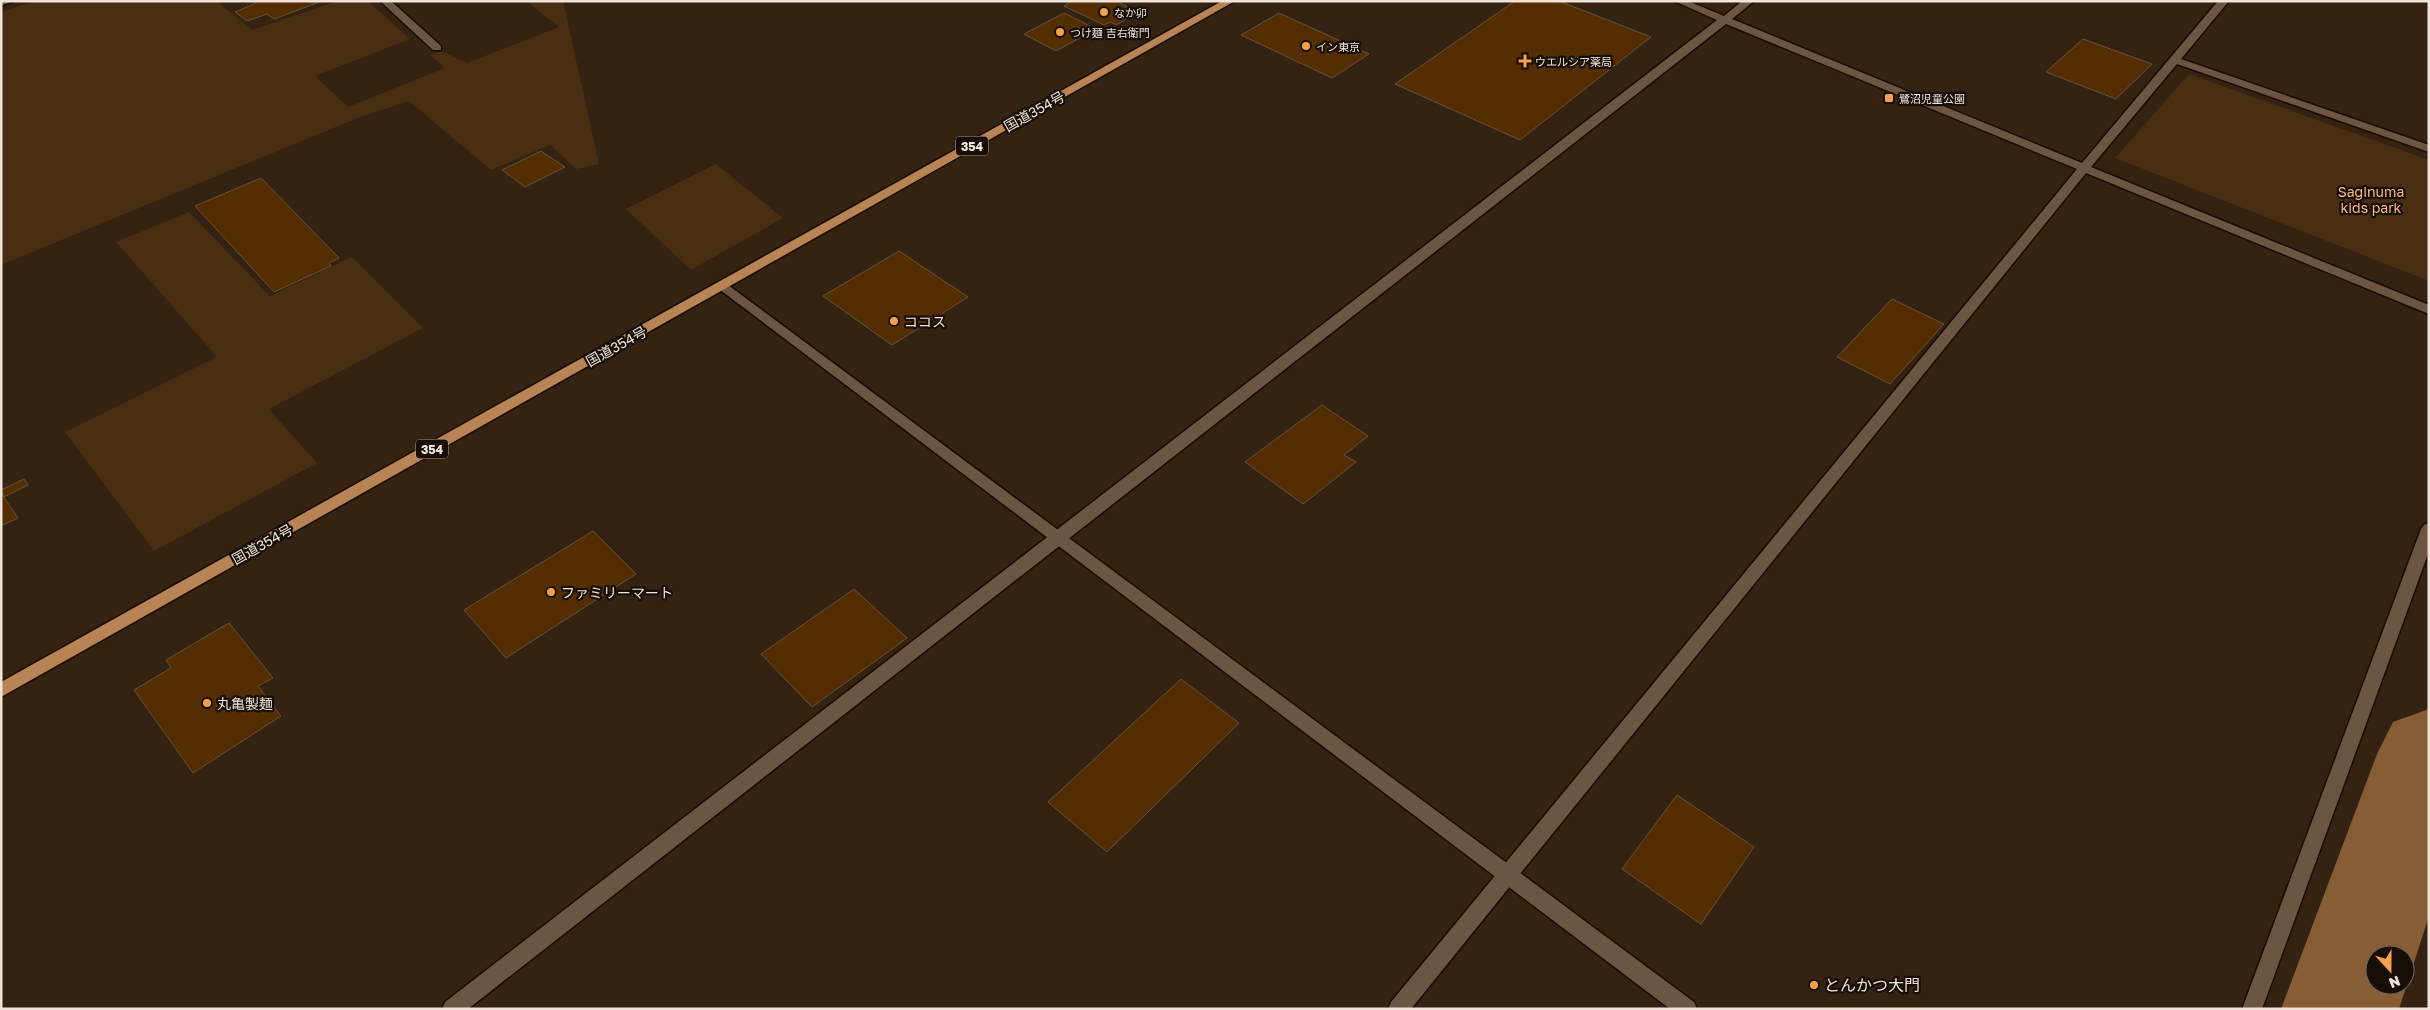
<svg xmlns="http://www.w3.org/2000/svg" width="2430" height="1010" font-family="'Golos Text','Noto Sans JP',sans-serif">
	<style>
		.green { fill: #4a2e11 }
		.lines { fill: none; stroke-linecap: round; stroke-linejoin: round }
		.river { fill: #875d36; fill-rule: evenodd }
		.building { fill: #542e01; stroke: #65513f }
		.service-casing { stroke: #1b0b00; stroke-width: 3 }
		.minor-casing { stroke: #1b0b00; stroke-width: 3 }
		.tertiary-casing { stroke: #1b0b00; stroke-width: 3 }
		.trunk-casing { stroke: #1b0b00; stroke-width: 3 }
		.service { fill: #6b5644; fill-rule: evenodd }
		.minor { fill: #6b5644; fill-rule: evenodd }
		.tertiary { fill: #6b5644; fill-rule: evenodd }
		.trunk { fill: #b88455; fill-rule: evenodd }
		.poi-dot { fill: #f7a149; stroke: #160e07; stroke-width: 2 }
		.labels { text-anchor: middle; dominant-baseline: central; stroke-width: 4.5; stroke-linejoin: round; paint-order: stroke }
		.far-poi-label { font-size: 11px; fill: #f0e4d9; stroke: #160e07; text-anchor: start }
		.shield { fill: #160e07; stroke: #afa49a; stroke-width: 1 }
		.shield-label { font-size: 12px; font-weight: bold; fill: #f0e4d9 }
		.street-label { font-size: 14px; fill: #f0e4d9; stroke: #160e07 }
		.park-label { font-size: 14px; fill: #fbba7d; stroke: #160e07 }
		.poi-label { font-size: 14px; fill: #f0e4d9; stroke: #160e07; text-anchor: start }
		.near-poi-label { font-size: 16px; fill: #f0e4d9; stroke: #160e07; text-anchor: start }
	</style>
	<rect width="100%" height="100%" fill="#342212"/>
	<g class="green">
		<polygon points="35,1 217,1 252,30 338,1 368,1 410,39 315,76 348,107 445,68 430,55 442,51 467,63 559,27 526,1 563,1 599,164 576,169 550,145 491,170 409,101 360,117 1,265 1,12"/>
		<polygon points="2189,74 2429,160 2429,281 2115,158"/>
		<polygon points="716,164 783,218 691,270 626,209"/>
		<polygon points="189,212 270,296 352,257 423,328 269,409 317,463 154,551 65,432 217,357 116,242"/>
	</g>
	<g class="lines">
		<path class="river" d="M2429,709V916L2399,1009H2281L2377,754L2393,722ZM2375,955H2405V985H2375Z"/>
	</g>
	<g class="building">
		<polygon points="254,1 322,1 274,19 267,14 247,21 235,12 256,3"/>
		<polygon points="1072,1 1116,1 1134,10 1128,14 1132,16 1116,25 1111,22 1104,25 1064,6"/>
		<polygon points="1515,1 1559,1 1651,37 1520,140 1395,84"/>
		<polygon points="1064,13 1096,29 1056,51 1024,34"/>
		<polygon points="1279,13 1369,54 1332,78 1241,35"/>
		<polygon points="2083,39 2152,64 2116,99 2046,72"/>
		<polygon points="541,151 565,167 525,187 502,170"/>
		<polygon points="261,178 339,258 329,263 331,266 274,292 195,206"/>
		<polygon points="899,251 968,297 892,345 823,296"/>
		<polygon points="1892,299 1944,324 1890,384 1837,357"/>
		<polygon points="1322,405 1368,436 1344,455 1356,462 1303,504 1245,462"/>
		<polygon points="24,479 28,485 4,497 1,490"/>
		<polygon points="1,493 18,518 1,526"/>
		<polygon points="593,531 636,574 506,658 464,610"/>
		<polygon points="854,589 907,638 812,707 761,654"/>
		<polygon points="229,623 273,678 258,686 281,716 193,773 134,690 171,668 166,660"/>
		<polygon points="1181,679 1239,723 1107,852 1048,802"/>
		<polygon points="1677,795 1754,847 1701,924 1622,869"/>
	</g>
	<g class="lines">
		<g class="service-casing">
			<polygon id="service" points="380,1 391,1 441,46 441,50 433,50"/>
		</g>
		<g class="minor-casing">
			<g id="minor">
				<polygon points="1,1 13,1 1,6"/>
				<polygon points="1674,1 1688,1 1724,16 1742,1 1754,1 1732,19 2082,163 2218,1 2229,1 2181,59 2429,145 2429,152 2177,64 2091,167 2429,305 2429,314 2086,173 1411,1009 1388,1009 1391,1002 2077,169 1726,24 468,1009 442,1009 445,1002 1717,20"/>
				<polygon points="2429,523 2429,551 2262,1009 2242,1009 2421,529 2424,525"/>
			</g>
		</g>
		<g class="tertiary-casing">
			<polygon id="tertiary" points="724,282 1694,1002 1697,1009 1670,1009 719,289 718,286"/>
		</g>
		<g class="trunk-casing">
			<polygon id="trunk" points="1222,1 1235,1 1,697 1,682"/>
		</g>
		<use href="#service" class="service"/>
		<use href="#minor" class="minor"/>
		<use href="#tertiary" class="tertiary"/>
		<use href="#trunk" class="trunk"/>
	</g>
	<g class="poi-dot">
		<circle cx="1104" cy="12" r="5"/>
		<circle cx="1060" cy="32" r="5"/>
		<circle cx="1306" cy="46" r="5"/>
		<path d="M1522.5 53.5h5v5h5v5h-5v5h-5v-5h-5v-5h5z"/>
		<rect x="1884" y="93" width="10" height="10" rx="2.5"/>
		<circle cx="894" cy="321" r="5"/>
		<circle cx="551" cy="592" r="5"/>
		<circle cx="207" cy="703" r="5"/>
		<circle cx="1814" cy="985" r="5"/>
	</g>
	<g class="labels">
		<g class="far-poi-label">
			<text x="1114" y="12">なか卯</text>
			<text x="1070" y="32">つけ麺 吉右衛門</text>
			<text x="1316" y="46">イン東京</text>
			<text x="1535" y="61">ウエルシア薬局</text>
			<text x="1899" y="98">鷺沼児童公園</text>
		</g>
		<g class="shield">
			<rect x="956" y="136.5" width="32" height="19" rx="4"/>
			<rect x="416" y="439.5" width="32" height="19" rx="4"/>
		</g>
		<g class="shield-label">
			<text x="972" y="146">354</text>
			<text x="432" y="449">354</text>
		</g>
		<g class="street-label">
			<text transform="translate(1034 111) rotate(-29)">国道354号</text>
			<text transform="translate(616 346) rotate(-29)">国道354号</text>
			<text transform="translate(262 544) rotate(-29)">国道354号</text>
		</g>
		<g class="park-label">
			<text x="2371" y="191">Saginuma<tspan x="2371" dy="16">kids park</tspan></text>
		</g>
		<g class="poi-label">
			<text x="904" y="321">ココス</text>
			<text x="561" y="592">ファミリーマート</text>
			<text x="217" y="703">丸亀製麺</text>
		</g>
		<g class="near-poi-label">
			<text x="1824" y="985">とんかつ大門</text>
		</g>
	</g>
	<rect width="2430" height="1010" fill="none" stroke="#f0e4d9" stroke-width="5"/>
	<g transform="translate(2390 970) rotate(159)"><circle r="24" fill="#160e07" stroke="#6d645b"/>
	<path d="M0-4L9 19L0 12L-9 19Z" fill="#f7a149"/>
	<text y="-8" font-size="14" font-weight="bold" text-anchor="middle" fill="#f0e4d9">N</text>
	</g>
</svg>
